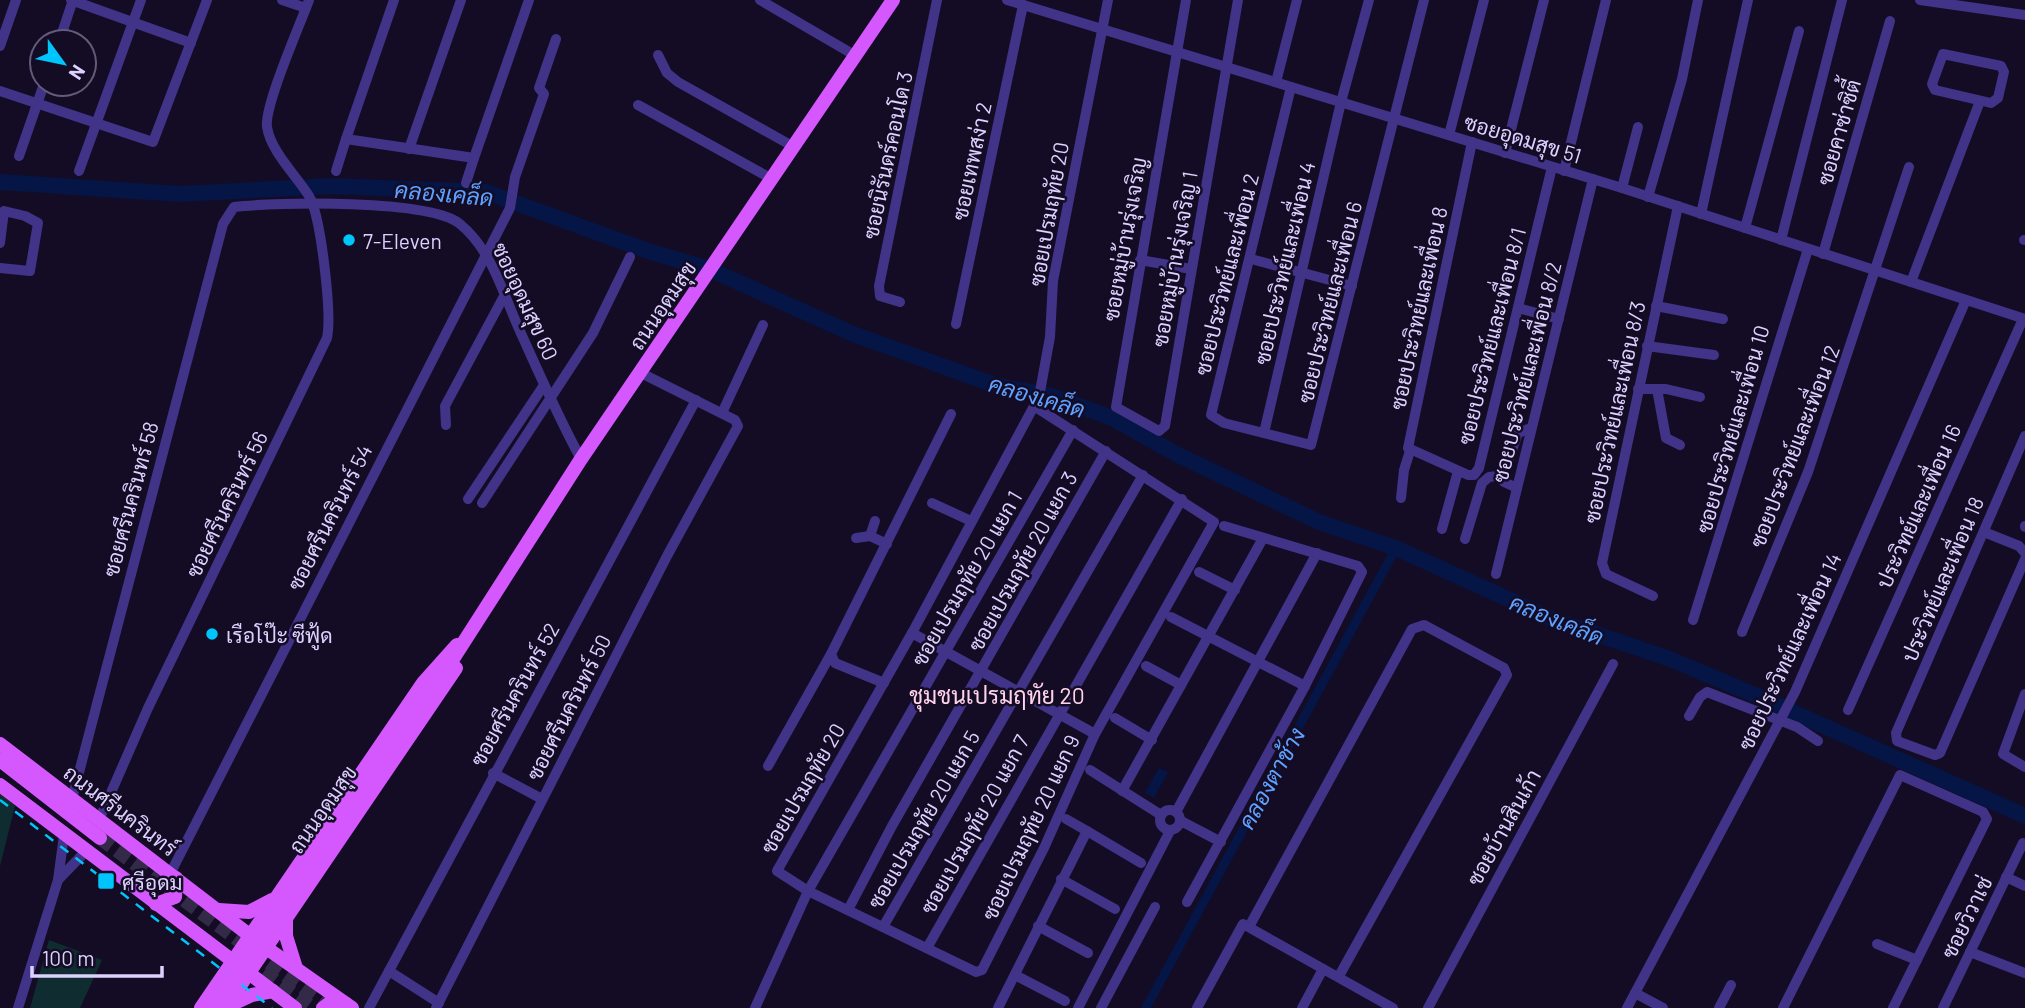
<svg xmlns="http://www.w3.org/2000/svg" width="2025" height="1008" font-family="Barlow,Sarabun,sans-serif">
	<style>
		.green { fill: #0f2d30 }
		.water { fill: #051545 }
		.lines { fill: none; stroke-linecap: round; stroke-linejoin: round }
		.canal { stroke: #051545; stroke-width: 9 }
		.river { stroke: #051545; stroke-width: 16 }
		.major-tunnel { stroke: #322a46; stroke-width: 14; stroke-dasharray: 14 7; stroke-linecap: butt }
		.minor { stroke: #413388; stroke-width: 10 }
		.major { stroke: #d558ff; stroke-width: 14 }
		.rail { stroke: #00c4fc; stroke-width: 2.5; stroke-dasharray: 10 9; stroke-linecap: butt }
		.major-bridge { stroke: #d558ff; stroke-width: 14 }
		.poi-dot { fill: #00c4fc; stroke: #140c25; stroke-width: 2.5 }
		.labels { text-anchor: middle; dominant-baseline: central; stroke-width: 5; stroke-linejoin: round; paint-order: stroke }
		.street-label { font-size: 21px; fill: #dcd1ff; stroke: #140c25 }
		.poi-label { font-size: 21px; fill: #dcd1ff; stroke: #140c25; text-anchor: start }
		.water-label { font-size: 23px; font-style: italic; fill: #5fa1ff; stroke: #140c25 }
		.neighbourhood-label { font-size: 23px; fill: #ffd3e9; stroke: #140c25 }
	</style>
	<rect width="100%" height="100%" fill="#140c25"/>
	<g class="green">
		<polygon points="0,793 15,806 0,866"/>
		<polygon points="49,940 102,960 80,1008 30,1008"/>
	</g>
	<polygon class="water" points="1159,768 1168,772 1154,798 1145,793"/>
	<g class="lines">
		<polyline class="canal" points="1146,1008 1396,548"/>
		<polyline class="river" points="0,182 180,194 330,186 486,192 648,251 709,269 853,334 995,385 1052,396 1112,418 1178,455 1319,522 1396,548 1552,619 1670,659 1748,692 2025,816"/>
		<g class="major-tunnel">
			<polyline points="100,838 330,1008"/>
			<polyline points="247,959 313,1008"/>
		</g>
		<g class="minor">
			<polyline points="71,0 191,43"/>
			<polyline points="282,0 306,8"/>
			<polyline points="394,0 346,139 474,158 529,0"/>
			<polyline points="760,0 856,56"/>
			<polyline points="1007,0 1622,188 2025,319"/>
			<polyline points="1186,0 1116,407 1159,431 1165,426 1238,0"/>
			<polyline points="1920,0 2025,15"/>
			<polyline points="59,42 73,0"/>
			<polyline points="0,46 16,0"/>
			<polygon points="1943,54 2001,66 2004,72 1998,98 1991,103 1935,90 1932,84"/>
			<polyline points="658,55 667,73 678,82 794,147"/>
			<polyline points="1276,82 1297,0"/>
			<polyline points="1291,87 1211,415 1224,423 1311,445 1424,0"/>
			<polyline points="0,91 153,142 207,0"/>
			<polyline points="638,105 772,179"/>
			<polyline points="1449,135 1484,0"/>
			<polyline points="1472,142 1408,448 1468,475 1474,475 1479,468 1552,167"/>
			<polyline points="409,149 461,0"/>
			<polyline points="1505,153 1544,0"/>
			<polyline points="19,156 44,84"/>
			<polyline points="79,171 141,0"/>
			<polyline points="336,171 346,139"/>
			<polyline points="1564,171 1606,0"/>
			<polyline points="466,183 474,158"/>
			<polyline points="1622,188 1638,127"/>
			<polyline points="1648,197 1682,79 1698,0"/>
			<polyline points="1701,214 1748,0"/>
			<polyline points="1745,228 1799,31"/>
			<polyline points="1781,240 1842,0"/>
			<polyline points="2024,240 2025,240"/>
			<polyline points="0,243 4,211 25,216 38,223 30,271 0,268"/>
			<polyline points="1823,254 1890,21"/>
			<polyline points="1251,259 1352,286"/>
			<polyline points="1140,260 1191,269"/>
			<polyline points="1911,282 1980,101"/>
			<polyline points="900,302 880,296 879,286 937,0"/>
			<polyline points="1656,306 1723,319"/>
			<polyline points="1518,308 1559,319"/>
			<polyline points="956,324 1023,5"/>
			<polyline points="1647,346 1714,355"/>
			<polyline points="1638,389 1666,389 1700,397"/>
			<polyline points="1657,389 1666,438 1680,445"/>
			<polyline points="1034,406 1214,522 1095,734 1044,848 982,970 976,972 808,891 777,871 912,633 1034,406 1039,397 1050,337 1053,281 1108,0"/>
			<polyline points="722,413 763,325"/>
			<polyline points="446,425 445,406 504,296"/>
			<polyline points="1264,433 1341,102 1369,0"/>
			<polyline points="2025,436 1896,733 1897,741 1935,755 1940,753 2025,559"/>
			<polyline points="1517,488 1504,482 1505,470 1518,433 1531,428"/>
			<polyline points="1401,498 1404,470 1410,451"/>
			<polyline points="468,499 544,385"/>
			<polyline points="482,503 593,333 630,257"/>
			<polyline points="932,503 971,521"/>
			<polyline points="2025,527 2025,526"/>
			<polyline points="1442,529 1458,471"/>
			<polyline points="1984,532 2019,546 2025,553"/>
			<polyline points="870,536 875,521"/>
			<polyline points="856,538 870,536 887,544"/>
			<polyline points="1465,539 1482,483 1489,477 1504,475"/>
			<polyline points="1199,572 1235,590"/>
			<polyline points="1496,574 1593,179"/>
			<polyline points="1653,596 1606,574 1602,563 1678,206"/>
			<polyline points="1171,617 1305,686"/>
			<polyline points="1693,620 1808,249"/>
			<polyline points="1742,632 1808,472 1909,167"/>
			<polyline points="912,633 1095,734"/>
			<polyline points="1146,666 1181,685"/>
			<polyline points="884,683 835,663 831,654 951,414"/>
			<polyline points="2025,694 2003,754 2025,767"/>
			<polyline points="1848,710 2023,319"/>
			<polyline points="1689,716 1700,697 1707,692 1797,727 1818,741"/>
			<polyline points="1115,718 1152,740"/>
			<polyline points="768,766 831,654"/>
			<polyline points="1090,770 1161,815"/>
			<polyline points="493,773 542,799"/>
			<polyline points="1122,791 1262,540"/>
			<path d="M72,799L223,224L234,207C276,202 430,199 460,224C491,249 503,293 519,329C539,373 558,417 581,459"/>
			<circle cx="1170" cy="820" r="10"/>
			<polyline points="1176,812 1317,553"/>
			<polyline points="1066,819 1087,831"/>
			<path d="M99,820L148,708L327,338C332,314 321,216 309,196C296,175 271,152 267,127C264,106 300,25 309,0"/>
			<polyline points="1181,821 1221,842"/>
			<polyline points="170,874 510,208 515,177 544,94 539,88 556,39"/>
			<polyline points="2006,877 2025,886"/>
			<polyline points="1061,879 1115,909"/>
			<polyline points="58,880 86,851"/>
			<polyline points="1187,902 1305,686 1362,572 1358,566 1224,526"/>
			<polyline points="848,910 892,826 1106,451"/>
			<polyline points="1250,925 1412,629 1424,625 1504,668 1507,675 1339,976"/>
			<polyline points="1038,926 1088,953"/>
			<polyline points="883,927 1143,475"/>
			<polyline points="1877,944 1917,960"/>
			<polyline points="927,948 1182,499"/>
			<polyline points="1970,952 2025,973"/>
			<polyline points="389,971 439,1003"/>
			<polyline points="1015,975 1065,1001"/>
			<polyline points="1635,993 1663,1008"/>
			<polyline points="18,1008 58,880 64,835"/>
			<polyline points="369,1008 696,400"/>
			<polyline points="436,1008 667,556 738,426 735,420 641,373"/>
			<polyline points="755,1008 808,891 1073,430"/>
			<polyline points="998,1008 1087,831 1141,863"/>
			<polyline points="1078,1008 1170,831"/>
			<polyline points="1101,1008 1155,907"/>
			<polyline points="1197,1008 1243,924 1393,1008"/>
			<polyline points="1302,1008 1323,969"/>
			<polyline points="1428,1008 1613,664"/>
			<polyline points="1627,1008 1795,692 1966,300"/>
			<polyline points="1719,1008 1731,985"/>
			<polyline points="1783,1008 1900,775 1983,812 1987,819 1893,1008"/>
			<polyline points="1943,1008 2023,843"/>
		</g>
		<g class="major">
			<polyline points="444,673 581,459 893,0"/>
			<polyline points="0,744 265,947 352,1008"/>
			<polyline points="0,760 100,838"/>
			<polyline points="0,785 295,1008"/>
			<polyline points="156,904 175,897 176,878"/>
			<polyline points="219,910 249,912 272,900"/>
			<polyline points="286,915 286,936 296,968"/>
			<polyline points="228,1006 252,995 273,991"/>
			<polyline points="201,1008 423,683 457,645"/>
			<polyline points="225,1008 456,668"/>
			<polyline points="323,1008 331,1002 346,1004"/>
		</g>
		<polyline class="rail" points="0,800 272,1008"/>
		<polyline class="major-bridge" points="211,1008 444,673"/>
	</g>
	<g class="poi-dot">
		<circle cx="349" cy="240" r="7"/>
		<circle cx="212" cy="634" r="7"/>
		<rect x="97" y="872" width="18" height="18" rx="3.5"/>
	</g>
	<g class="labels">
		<g class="street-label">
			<text transform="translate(1838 132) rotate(-74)">ซอยคาซ่าซิตี้</text>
			<text transform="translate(1523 138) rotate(17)">ซอยอุดมสุข 51</text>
			<text transform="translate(887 155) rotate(-78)">ซอยนิรันดร์คอนโด 3</text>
			<text transform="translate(971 161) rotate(-78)">ซอยเทพสง่า 2</text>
			<text transform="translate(1048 214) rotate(-80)">ซอยเปรมฤทัย 20</text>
			<text transform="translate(1124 239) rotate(-80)">ซอยหมู่บ้านรุ่งเจริญ</text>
			<text transform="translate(1174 259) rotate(-80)">ซอยหมู่บ้านรุ่งเจริญ 1</text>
			<text transform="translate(1284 263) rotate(-77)">ซอยประวิทย์และเพื่อน 4</text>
			<text transform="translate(1226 274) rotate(-76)">ซอยประวิทย์และเพื่อน 2</text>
			<text transform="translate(526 301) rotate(65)">ซอยอุดมสุข 60</text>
			<text transform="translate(1329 302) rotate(-76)">ซอยประวิทย์และเพื่อน 6</text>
			<text transform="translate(662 305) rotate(-56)">ถนนอุดมสุข</text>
			<text transform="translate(1418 308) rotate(-78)">ซอยประวิทย์และเพื่อน 8</text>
			<text transform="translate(1491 336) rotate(-76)">ซอยประวิทย์และเพื่อน 8/1</text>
			<text transform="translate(1526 372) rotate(-76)">ซอยประวิทย์และเพื่อน 8/2</text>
			<text transform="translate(1614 412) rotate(-78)">ซอยประวิทย์และเพื่อน 8/3</text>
			<text transform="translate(1732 429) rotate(-74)">ซอยประวิทย์และเพื่อน 10</text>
			<text transform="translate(1794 446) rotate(-69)">ซอยประวิทย์และเพื่อน 12</text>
			<text transform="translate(130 499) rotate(-75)">ซอยศรีนครินทร์ 58</text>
			<text transform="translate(226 504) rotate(-64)">ซอยศรีนครินทร์ 56</text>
			<text transform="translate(1918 506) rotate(-66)">ประวิทย์และเพื่อน 16</text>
			<text transform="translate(329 517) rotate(-63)">ซอยศรีนครินทร์ 54</text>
			<text transform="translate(1022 561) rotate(-61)">ซอยเปรมฤทัย 20 แยก 3</text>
			<text transform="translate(966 578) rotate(-60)">ซอยเปรมฤทัย 20 แยก 1</text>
			<text transform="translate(1942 579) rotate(-67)">ประวิทย์และเพื่อน 18</text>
			<text transform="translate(1789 651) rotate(-65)">ซอยประวิทย์และเพื่อน 14</text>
			<text transform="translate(514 694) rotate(-61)">ซอยศรีนครินทร์ 52</text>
			<text transform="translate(568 707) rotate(-63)">ซอยศรีนครินทร์ 50</text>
			<text transform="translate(802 788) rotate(-60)">ซอยเปรมฤทัย 20</text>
			<text transform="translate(322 809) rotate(-55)">ถนนอุดมสุข</text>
			<text transform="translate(121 810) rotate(37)">ถนนศรีนครินทร์</text>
			<text transform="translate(923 819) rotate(-60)">ซอยเปรมฤทัย 20 แยก 5</text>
			<text transform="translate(974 824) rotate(-61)">ซอยเปรมฤทัย 20 แยก 7</text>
			<text transform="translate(1030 827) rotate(-65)">ซอยเปรมฤทัย 20 แยก 9</text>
			<text transform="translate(1503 827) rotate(-61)">ซอยบ้านสินเก้า</text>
			<text transform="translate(1966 917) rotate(-64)">ซอยวิวาเช่</text>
		</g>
		<g class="poi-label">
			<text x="363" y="240">7-Eleven</text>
			<text x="226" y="634">เรือโป๊ะ ซีฟู้ด</text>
			<text x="122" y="881">ศรีอุดม</text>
		</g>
		<g class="water-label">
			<text transform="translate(444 193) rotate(5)">คลองเคล็ด</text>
			<text transform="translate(1037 396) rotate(16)">คลองเคล็ด</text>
			<text transform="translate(1557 619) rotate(22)">คลองเคล็ด</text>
			<text transform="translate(1271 778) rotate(-61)">คลองตาช้าง</text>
		</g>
		<g class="neighbourhood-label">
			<text x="997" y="695">ชุมชนเปรมฤทัย 20</text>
		</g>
	</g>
	<g transform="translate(63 63) rotate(123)"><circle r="33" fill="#140c25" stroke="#645b7c" stroke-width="2"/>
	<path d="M0-5L12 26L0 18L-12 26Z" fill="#00c4fc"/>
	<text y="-10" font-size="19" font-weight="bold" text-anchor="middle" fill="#dcd1ff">N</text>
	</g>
	<path d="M32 966v10h130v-10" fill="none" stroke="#dcd1ff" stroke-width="3.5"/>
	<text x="42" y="966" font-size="21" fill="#dcd1ff" stroke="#140c25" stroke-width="5" paint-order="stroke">100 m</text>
</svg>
